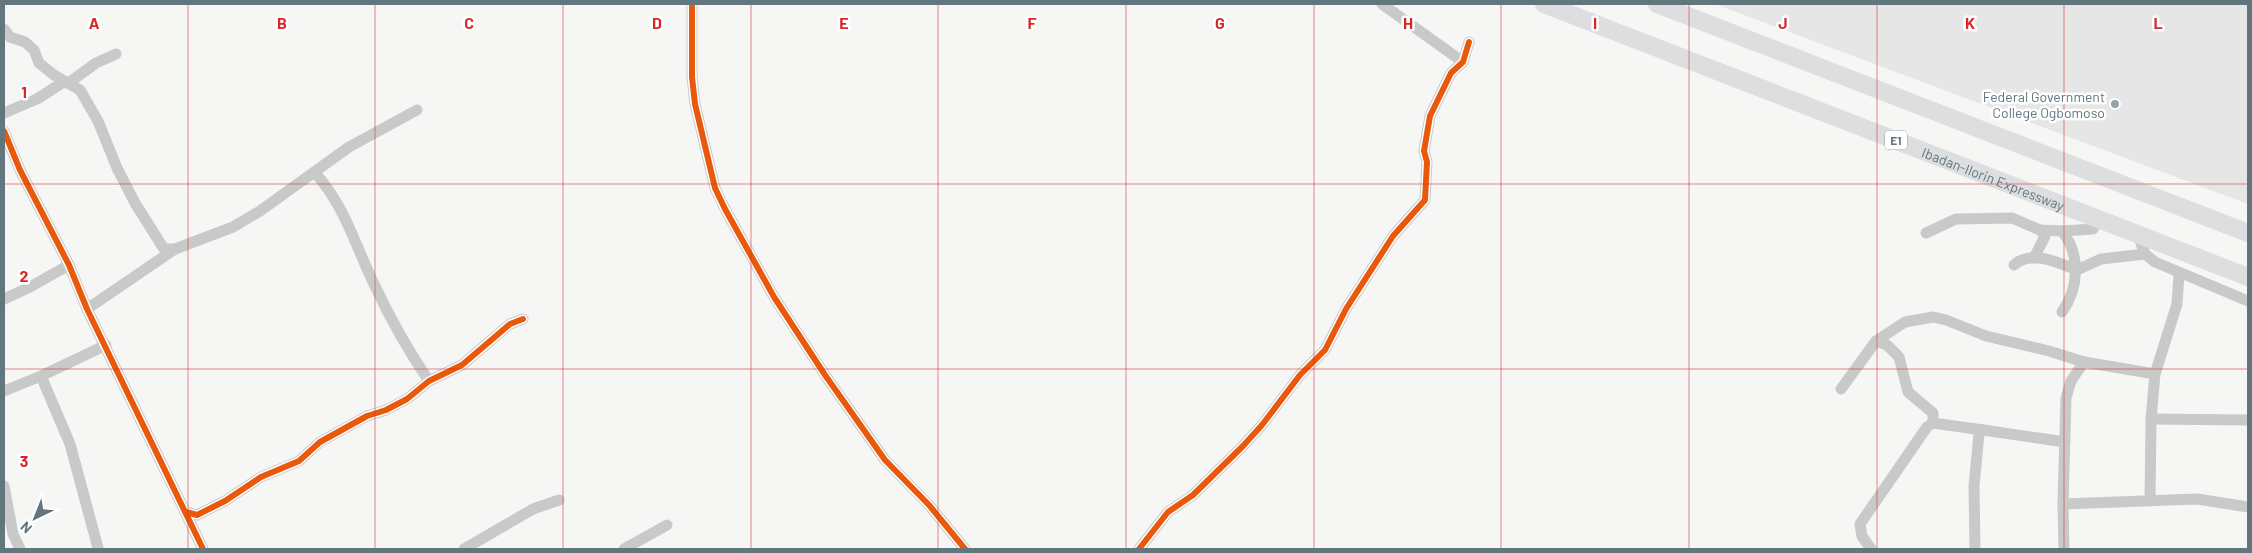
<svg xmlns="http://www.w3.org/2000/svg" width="2252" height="553" font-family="Barlow,sans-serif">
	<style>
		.built { fill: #e5e6e5 }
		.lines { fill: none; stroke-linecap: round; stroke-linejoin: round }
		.minor { stroke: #c8caca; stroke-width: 11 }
		.highway { stroke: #dddedf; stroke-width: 18 }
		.cycleway-casing { stroke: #fff; stroke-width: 9 }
		.cycleway { stroke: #e8590c; stroke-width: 6 }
		.grid { fill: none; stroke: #d62828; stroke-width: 1; stroke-opacity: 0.55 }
		.poi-dot { fill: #96a3a8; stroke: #fff; stroke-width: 2 }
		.labels { text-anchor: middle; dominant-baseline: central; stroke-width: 5; stroke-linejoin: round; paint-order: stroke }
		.shield { fill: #fff; stroke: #919fa5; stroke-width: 1 }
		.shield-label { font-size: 12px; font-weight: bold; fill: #62767e }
		.poi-label { font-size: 14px; fill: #62767e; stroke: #fff; text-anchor: end }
		.street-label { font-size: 14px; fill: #62767e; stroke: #fff }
		.grid-label { font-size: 16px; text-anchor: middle; font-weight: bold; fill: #d62828; stroke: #fff; stroke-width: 5; stroke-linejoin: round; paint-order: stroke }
	</style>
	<rect width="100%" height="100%" fill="#f6f6f5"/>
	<polygon class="built" points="1715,4 2248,4 2248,204"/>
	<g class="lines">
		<g class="minor">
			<polyline points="692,4 692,77 695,104 715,188 725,209 774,297 825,375 885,460 929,505 965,549"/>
			<polyline points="1382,4 1463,62"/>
			<polyline points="4,29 10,37 25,42 34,50 39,63 54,75 80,90 98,121 117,168 135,203 164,249 175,249"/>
			<polyline points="4,113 37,99 62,83 70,82 96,63 116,54"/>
			<polyline points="4,131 20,170 69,265 87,309 203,549"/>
			<path d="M315,173C344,204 356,247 374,284C389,316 409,352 429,381"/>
			<polyline points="1926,233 1956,219 2012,218 2040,230 2062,231 2093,229 2099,219"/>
			<polyline points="2138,235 2145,254 2155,262 2248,301"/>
			<polyline points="2034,258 2045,236 2040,230"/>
			<path d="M2014,265C2031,249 2059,263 2077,270L2101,259L2145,254"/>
			<polyline points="4,299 30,287 69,265"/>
			<polyline points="87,309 175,249 233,227 260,211 349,147 417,110"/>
			<path d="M2062,312C2079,288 2081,255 2062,231"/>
			<polyline points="1876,341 1887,345 1899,357 1908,392 1933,413 1933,423"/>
			<polyline points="41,376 70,444 98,548"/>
			<polyline points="1841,389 1876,341 1905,322 1933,317 1946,320 1986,336 2049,351 2084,362 2155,374"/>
			<polyline points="4,391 41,376 106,345"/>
			<polyline points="2151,419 2248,420"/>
			<polyline points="4,486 13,534 20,549"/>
			<polyline points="2150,501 2151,419 2155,374 2177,304 2179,274"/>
			<polyline points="2063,504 2197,499 2248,507"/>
			<polyline points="186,512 197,515 225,501 261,477 299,461 320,442 367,416 386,410 407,399 429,381 462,365 510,324 523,319"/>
			<polyline points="464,549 533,509 559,500"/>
			<polyline points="624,549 667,525"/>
			<polyline points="1139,549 1168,512 1193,495 1243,446 1262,425 1300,375 1325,350 1346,309 1393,236 1425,200 1427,162 1424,151 1430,116 1451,73 1463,62 1469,42"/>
			<polyline points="1871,549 1862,536 1860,524 1927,427 1933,423 1983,430"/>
			<polyline points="1975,549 1974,486 1979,434 1983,430 1990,431 2065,442"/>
			<polyline points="2064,549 2063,504 2066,398 2071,381 2084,362"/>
		</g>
		<g class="highway">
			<path id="s1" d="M1544,4L2248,277"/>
			<polyline points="1657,4 2248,233"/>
		</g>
		<g class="cycleway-casing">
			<g id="cycleway">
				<polyline points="692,4 692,77 695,104 715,188 725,209 774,297 825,375 885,460 929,505 965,549"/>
				<polyline points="4,131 20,170 69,265 87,309 203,549"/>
				<polyline points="186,512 197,515 225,501 261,477 299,461 320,442 367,416 386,410 407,399 429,381 462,365 510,324 523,319"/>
				<polyline points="1139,549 1168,512 1193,495 1243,446 1262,425 1300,375 1325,350 1346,309 1393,236 1425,200 1427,162 1424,151 1430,116 1451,73 1463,62 1469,42"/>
			</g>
		</g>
		<use href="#cycleway" class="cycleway"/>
	</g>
	<path class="grid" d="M188,4V549M375,4V549M563,4V549M751,4V549M938,4V549M1126,4V549M1314,4V549M1501,4V549M1689,4V549M1877,4V549M2064,4V549M4,184H2248M4,369H2248"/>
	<circle class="poi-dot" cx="2115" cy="104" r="5"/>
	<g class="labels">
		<rect class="shield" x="1885" y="130.5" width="22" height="19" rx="4"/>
		<g class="shield-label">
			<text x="1896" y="140">E1</text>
		</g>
		<g class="poi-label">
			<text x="2105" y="96">Federal Government<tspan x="2105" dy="16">College Ogbomoso</tspan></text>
		</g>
		<g class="street-label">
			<text stroke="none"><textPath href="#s1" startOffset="482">Ibadan-Ilorin Expressway</textPath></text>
		</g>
	</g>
	<g class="grid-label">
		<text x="94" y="29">A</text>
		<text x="282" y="29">B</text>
		<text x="469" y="29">C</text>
		<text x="657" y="29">D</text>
		<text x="844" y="29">E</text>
		<text x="1032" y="29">F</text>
		<text x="1220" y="29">G</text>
		<text x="1408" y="29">H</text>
		<text x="1595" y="29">I</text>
		<text x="1783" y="29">J</text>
		<text x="1970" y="29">K</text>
		<text x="2158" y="29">L</text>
		<text x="24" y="98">1</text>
		<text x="24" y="282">2</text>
		<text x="24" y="467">3</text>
	</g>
	<rect width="2252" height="553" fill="none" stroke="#62767e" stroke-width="10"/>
	<g transform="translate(35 518) rotate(223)" stroke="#ffffff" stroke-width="4" paint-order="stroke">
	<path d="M0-4L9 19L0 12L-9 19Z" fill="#62767e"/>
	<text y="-8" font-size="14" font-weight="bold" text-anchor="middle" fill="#62767e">N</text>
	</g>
</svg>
